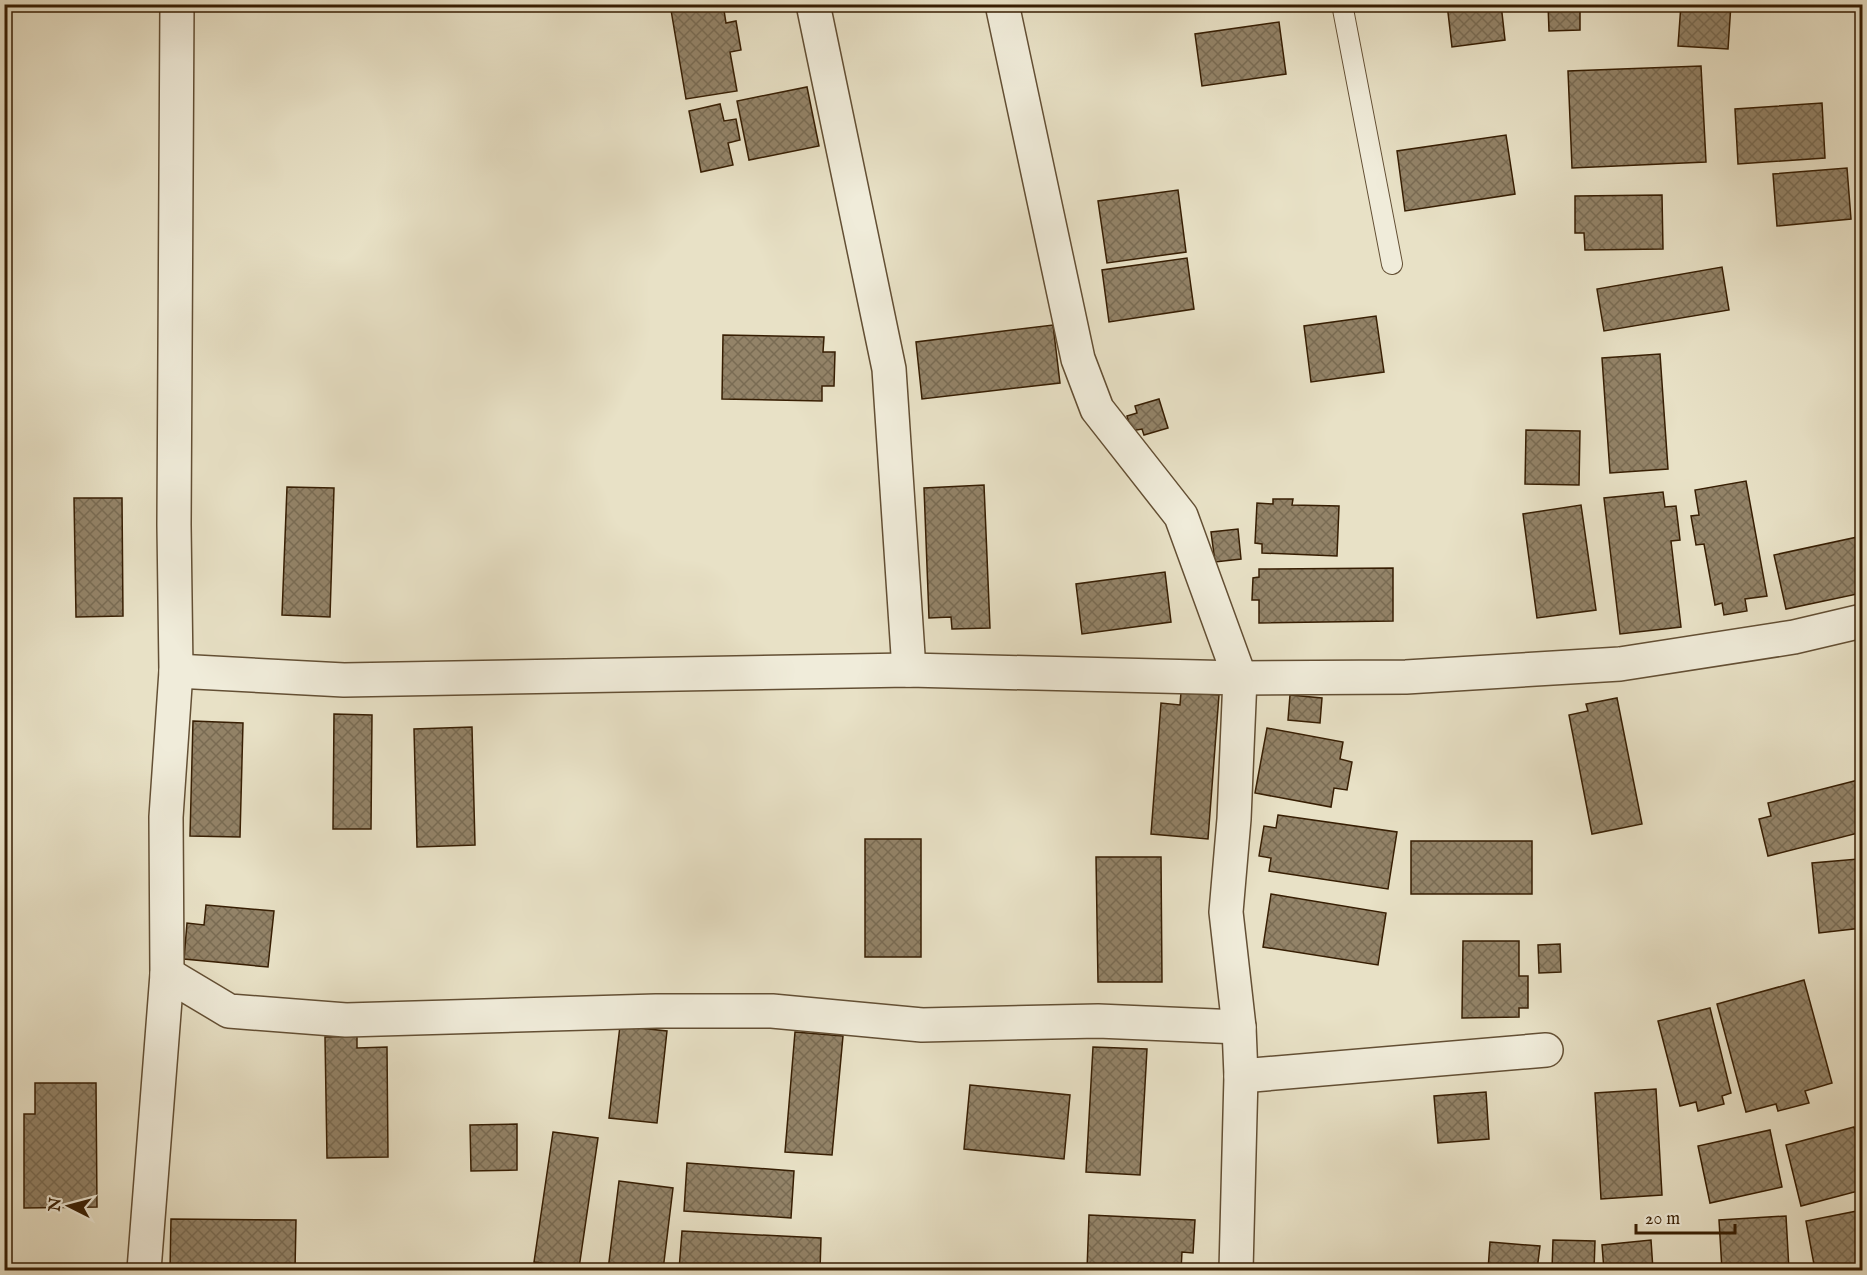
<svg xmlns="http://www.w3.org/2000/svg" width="1867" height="1275" font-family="'IM FELL English',serif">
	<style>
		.building { fill: url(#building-cross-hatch); stroke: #371e03; stroke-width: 1.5 }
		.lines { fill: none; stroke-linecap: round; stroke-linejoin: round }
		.service-casing { stroke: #634f34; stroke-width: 22 }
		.minor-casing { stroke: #634f34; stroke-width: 36 }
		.service { stroke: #f0ecda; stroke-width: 20 }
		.minor { stroke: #f0ecda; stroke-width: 33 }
	</style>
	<defs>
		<pattern id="building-cross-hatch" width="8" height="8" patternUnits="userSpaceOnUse" patternTransform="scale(1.5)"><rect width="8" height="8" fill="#938368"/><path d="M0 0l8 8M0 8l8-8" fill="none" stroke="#796b53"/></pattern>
	</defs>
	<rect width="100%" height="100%" fill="#e8e1c6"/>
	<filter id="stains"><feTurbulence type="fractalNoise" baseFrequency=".00333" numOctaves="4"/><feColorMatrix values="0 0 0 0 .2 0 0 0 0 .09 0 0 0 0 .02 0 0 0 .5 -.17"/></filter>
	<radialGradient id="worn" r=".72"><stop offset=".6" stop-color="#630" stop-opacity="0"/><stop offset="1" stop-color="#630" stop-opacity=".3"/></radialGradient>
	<g class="building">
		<polygon points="670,4 723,4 726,23 736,21 741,50 730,52 737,91 686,99"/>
		<polygon points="1447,4 1501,4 1505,40 1452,47"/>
		<polygon points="1548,4 1580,4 1580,30 1549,31"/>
		<polygon points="1681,4 1731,4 1728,49 1678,46"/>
		<polygon points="1279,22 1286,74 1202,86 1195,34"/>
		<polygon points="1701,66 1706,162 1572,168 1568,71"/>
		<polygon points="807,87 819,146 749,160 737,101"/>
		<polygon points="1822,103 1825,158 1738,164 1735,109"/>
		<polygon points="720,104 724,121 736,119 740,140 728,143 733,165 701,172 689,111"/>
		<polygon points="1506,135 1515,194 1405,211 1397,151"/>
		<polygon points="1847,168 1851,219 1777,226 1773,174"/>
		<polygon points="1178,190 1186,252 1107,263 1098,201"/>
		<polygon points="1662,195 1663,249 1585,250 1584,233 1575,233 1575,196"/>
		<polygon points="1187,258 1194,309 1109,322 1102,270"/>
		<polygon points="1722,267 1729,310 1604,331 1597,289"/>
		<polygon points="1376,316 1384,372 1311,382 1304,326"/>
		<polygon points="1053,325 1060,383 922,399 916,342"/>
		<polygon points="723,335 824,337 823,352 835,352 834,386 822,386 822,401 722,399"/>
		<polygon points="1660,354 1668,469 1610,473 1602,358"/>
		<polygon points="1159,399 1168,428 1144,435 1142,429 1131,431 1127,416 1137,413 1135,406"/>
		<polygon points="1526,430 1580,431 1579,485 1525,484"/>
		<polygon points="1746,481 1767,596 1745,599 1747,611 1724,615 1722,603 1715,605 1704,544 1696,545 1691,516 1699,515 1695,490"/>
		<polygon points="984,485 990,628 952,629 951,617 929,618 924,488"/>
		<polygon points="287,487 334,488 330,617 282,615"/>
		<polygon points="1663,492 1665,507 1676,506 1680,540 1671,541 1681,627 1620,634 1604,498"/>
		<polygon points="74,498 122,498 123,616 76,617"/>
		<polygon points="1273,499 1293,499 1292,505 1339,506 1337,556 1262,553 1262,544 1255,543 1257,503 1273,504"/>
		<polygon points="1581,505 1596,610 1537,618 1523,514"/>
		<polygon points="1238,529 1241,559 1215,562 1211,532"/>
		<polygon points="1862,536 1862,593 1786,609 1774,555"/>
		<polygon points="1393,568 1393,621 1259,623 1259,600 1252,600 1253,578 1259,577 1259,569"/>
		<polygon points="1165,572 1171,622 1082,634 1076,584"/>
		<polygon points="1181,692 1219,695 1208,839 1151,834 1161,703 1180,705"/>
		<polygon points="1290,695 1322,698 1320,723 1288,720"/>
		<polygon points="1617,698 1642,824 1592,834 1569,715 1588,711 1586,704"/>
		<polygon points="334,714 372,715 371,829 333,829"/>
		<polygon points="193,721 243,723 240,837 190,836"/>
		<polygon points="472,727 475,845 417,847 414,729"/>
		<polygon points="1267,728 1343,742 1340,759 1352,762 1347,790 1334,788 1331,807 1255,793"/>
		<polygon points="1862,779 1862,832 1768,856 1759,819 1771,816 1768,803"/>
		<polygon points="1278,815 1397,832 1388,889 1269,871 1271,858 1259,856 1264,826 1276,828"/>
		<rect x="865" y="839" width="56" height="118"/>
		<rect x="1411" y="841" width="121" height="53"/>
		<polygon points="1096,857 1161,857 1162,982 1098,982"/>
		<polygon points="1858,859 1862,928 1819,933 1812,863"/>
		<polygon points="1271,894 1386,913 1378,965 1263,947"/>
		<polygon points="206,905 274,911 268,967 184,959 187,923 204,925"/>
		<polygon points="1463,941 1519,941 1519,976 1528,976 1528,1008 1519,1008 1519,1017 1462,1018"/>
		<polygon points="1560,944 1561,972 1539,973 1538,945"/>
		<polygon points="1804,980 1832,1083 1805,1091 1809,1103 1778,1111 1776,1104 1746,1112 1717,1004"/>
		<polygon points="1710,1008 1731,1093 1722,1096 1724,1104 1698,1111 1696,1102 1680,1106 1658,1021"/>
		<polygon points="620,1026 667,1031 657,1123 609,1118"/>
		<polygon points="795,1032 843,1036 832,1155 785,1152"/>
		<polygon points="357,1036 357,1048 387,1047 388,1157 327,1158 325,1037"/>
		<polygon points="1093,1047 1147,1049 1140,1175 1086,1172"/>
		<polygon points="35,1083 96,1083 97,1207 24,1208 24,1114 35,1114"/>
		<polygon points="970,1085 1070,1095 1064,1159 964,1149"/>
		<polygon points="1656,1089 1662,1195 1601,1199 1595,1093"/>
		<polygon points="1486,1092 1489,1139 1438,1143 1434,1096"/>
		<polygon points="517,1124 517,1170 471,1171 470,1125"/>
		<polygon points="1854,1127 1862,1159 1862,1190 1801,1206 1786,1145"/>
		<polygon points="1770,1130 1782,1187 1710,1203 1698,1146"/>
		<polygon points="553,1132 598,1138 579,1268 534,1262"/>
		<polygon points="687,1163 794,1171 791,1218 684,1211"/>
		<polygon points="619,1181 673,1188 663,1270 608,1270"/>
		<polygon points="1862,1210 1862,1270 1815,1270 1806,1221"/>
		<polygon points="1089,1215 1195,1220 1193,1253 1182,1252 1181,1270 1087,1270"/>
		<polygon points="1786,1216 1789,1270 1722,1270 1719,1220"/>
		<polygon points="171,1219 296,1220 295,1270 170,1270"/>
		<polygon points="682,1231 821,1238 820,1270 679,1270"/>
		<polygon points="1553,1240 1595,1241 1594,1270 1552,1270"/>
		<polygon points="1651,1240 1653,1270 1604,1270 1602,1245"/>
		<polygon points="1490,1242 1540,1246 1537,1270 1488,1270"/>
	</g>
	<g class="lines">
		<g class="service-casing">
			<polyline id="service" points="1342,4 1392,264"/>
		</g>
		<g class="minor-casing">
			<g id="minor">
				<polyline points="813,4 889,369 909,670"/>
				<polyline points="1002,4 1078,359 1097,409 1181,516 1240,678 1234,819 1226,912 1239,1027 1241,1076 1236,1270"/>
				<polyline points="176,671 344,680 909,670 1240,678 1406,677 1620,664 1794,637 1862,621"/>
				<polyline points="167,974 229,1011 346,1020 656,1011 772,1011 922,1025 1098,1021 1239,1027"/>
				<polyline points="1241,1076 1546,1050"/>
				<polyline points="144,1270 167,974 166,817 176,671 174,525 177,4"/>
			</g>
		</g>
		<use href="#service" class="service"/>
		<use href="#minor" class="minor"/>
	</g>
	<rect width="1867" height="1275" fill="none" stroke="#e8e1c6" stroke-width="24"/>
	<rect x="6" y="6" width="1855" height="1263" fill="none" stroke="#371e03" stroke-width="3"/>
	<rect x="12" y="12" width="1843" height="1251" fill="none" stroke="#371e03" stroke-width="1.5"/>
	<g transform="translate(69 1206) rotate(276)" stroke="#f0ecda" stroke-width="4.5" paint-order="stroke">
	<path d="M0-4.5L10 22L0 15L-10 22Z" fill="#371e03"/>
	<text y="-9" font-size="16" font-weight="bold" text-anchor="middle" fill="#371e03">N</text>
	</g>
	<path d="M1636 1224v9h99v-9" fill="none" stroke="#371e03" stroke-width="3"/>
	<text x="1645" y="1224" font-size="18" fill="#371e03" stroke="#f0ecda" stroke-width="4.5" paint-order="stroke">20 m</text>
	<rect width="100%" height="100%" filter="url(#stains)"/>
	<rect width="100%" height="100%" fill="url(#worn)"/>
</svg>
